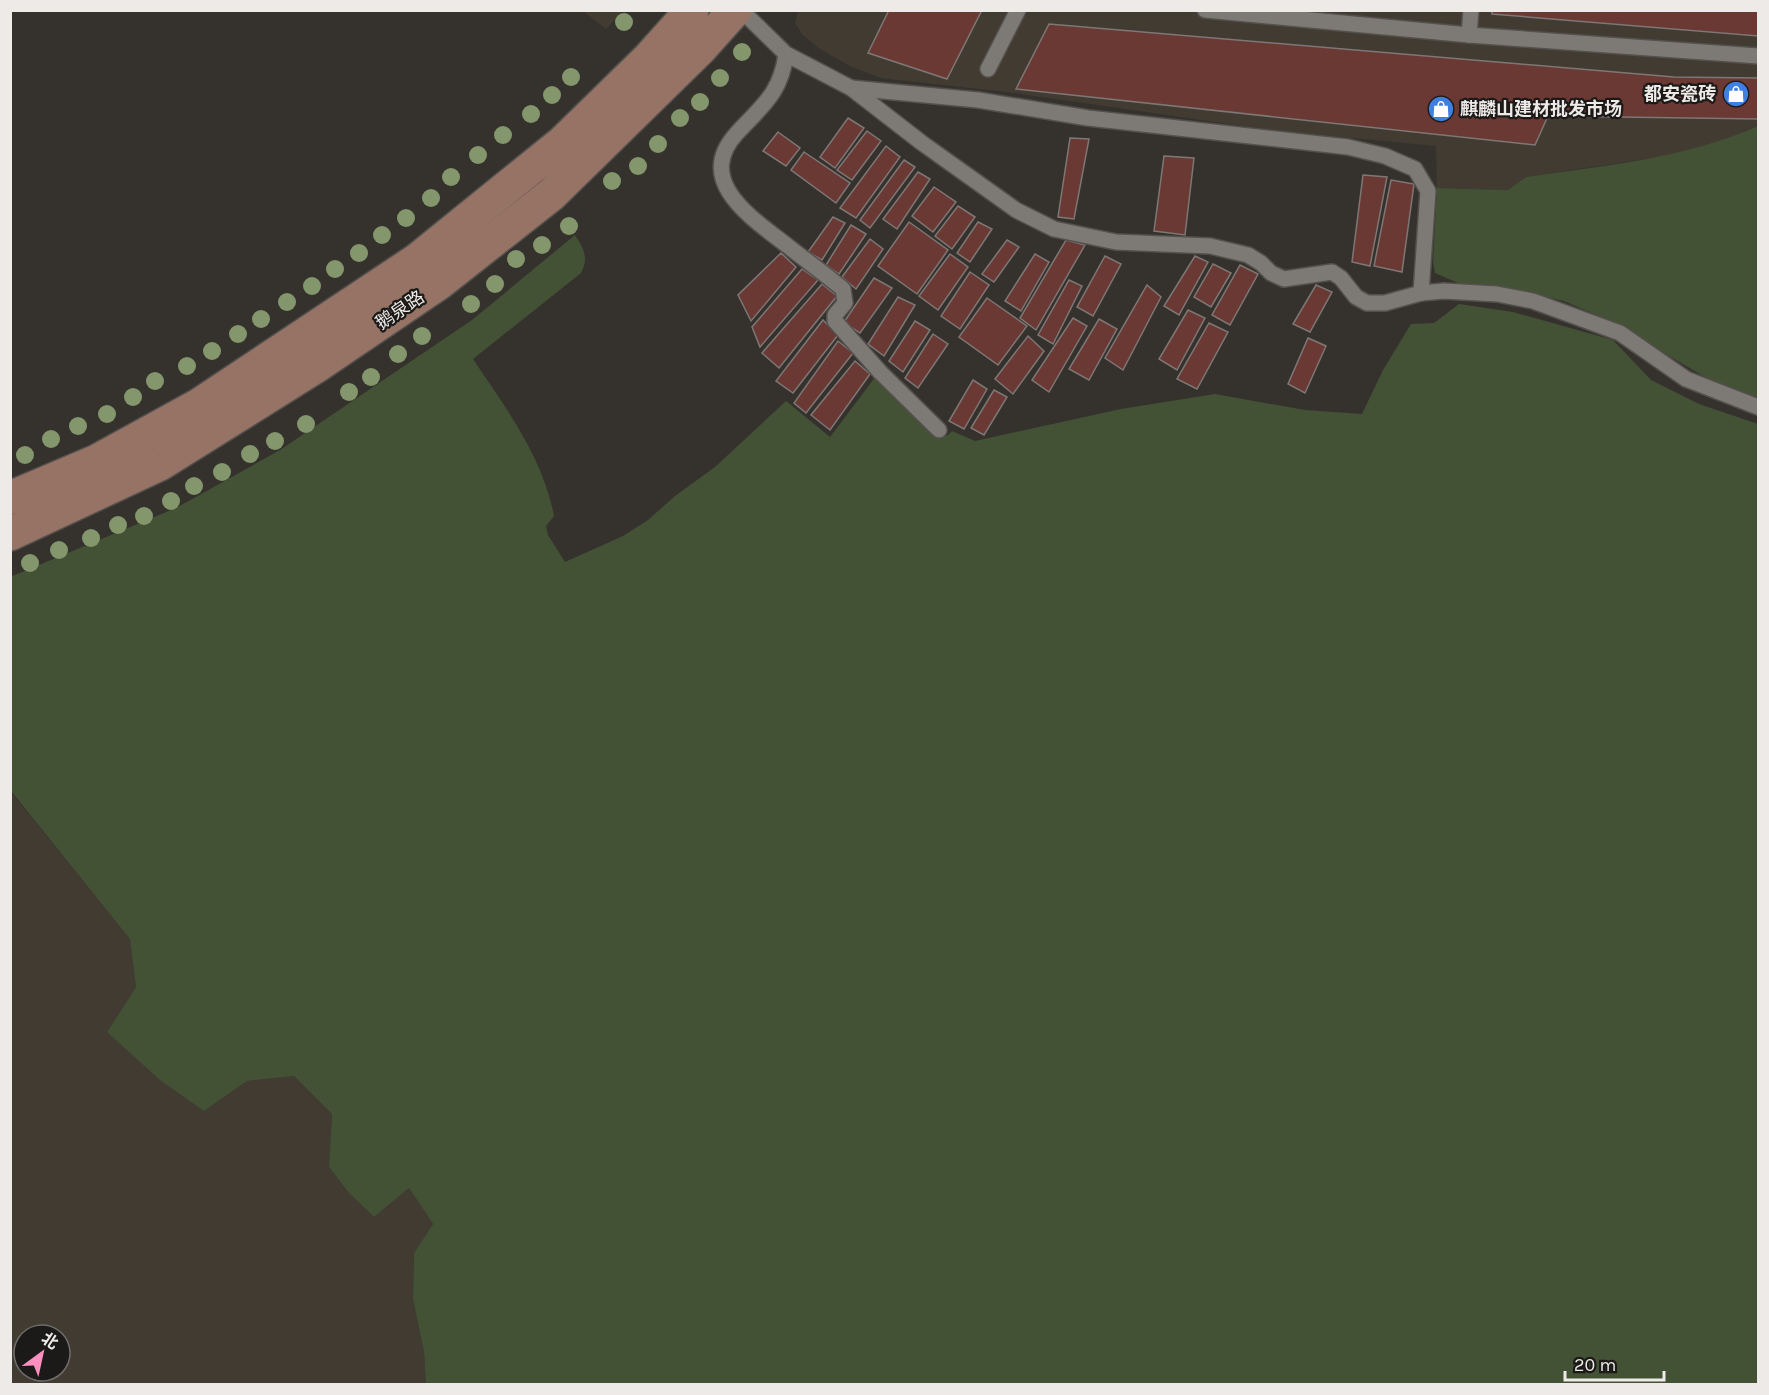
<svg xmlns="http://www.w3.org/2000/svg" width="1769" height="1395" font-family="Karla,'Noto Sans SC',sans-serif">
	<style>
		.built { fill: #423b32; fill-rule: evenodd }
		.green { fill: #435135 }
		.building { fill: #6b3933; stroke: #7d7776; stroke-width: 1.5 }
		.lines { fill: none; stroke-linecap: round; stroke-linejoin: round }
		.service-casing { stroke: #53504d; stroke-width: 18 }
		.secondary-casing { stroke: #53504d; stroke-width: 36 }
		.service { stroke: #7d7974; stroke-width: 15 }
		.secondary { stroke: #967364; stroke-width: 33 }
		.tree { fill: #83966c }
		.labels { text-anchor: middle; dominant-baseline: central; stroke-width: 4.5; stroke-linejoin: round; paint-order: stroke }
		.poi-label { font-size: 18px; font-weight: bold; fill: #edeae8; stroke: #1b1a18; text-anchor: end }
		.street-label { font-size: 18px; fill: #edeae8; stroke: #1b1a18 }
	</style>
	<rect width="100%" height="100%" fill="#35322e"/>
	<g class="built">
		<polygon points="799,10 1758,11 1758,126 1719,143 1679,154 1526,177 1508,190 1437,188 1436,146 1271,130 1007,92 881,78 852,67 820,49 803,35 795,23"/>
		<polygon points="583,11 623,11 606,29"/>
		<path d="M10,791L130,938L136,987L107,1032L204,1111L247,1081L294,1076L332,1114L329,1167L348,1192L374,1217L409,1188L433,1224L414,1253L413,1299L424,1352L426,1384H11ZM24,1335H60V1371H24Z"/>
	</g>
	<g class="green">
		<path d="M1758,126V398L1710,380L1608,320L1564,301L1501,287L1465,286L1435,273L1433,262L1437,188L1508,190L1526,177C1608,165 1682,159 1758,126Z"/>
		<path d="M575,235C584,249 589,258 581,273L473,359C506,408 543,457 554,516L546,526L548,535L565,562L623,536L648,520L675,496L715,467L786,401L830,437L876,376L931,433C940,438 945,439 952,431L975,441L1121,409L1215,394L1305,410L1362,414L1383,370L1411,324L1434,323L1459,304L1513,312L1613,340L1651,380L1699,404L1758,424V1384H426L424,1352L413,1299L414,1253L433,1224L409,1188L374,1217L348,1192L329,1167L332,1114L294,1076L247,1081L204,1111L160,1080L107,1032L136,987L130,939L11,791L10,577L176,508L280,450L472,320Z"/>
	</g>
	<g class="building">
		<polygon points="889,10 982,10 947,79 868,53"/>
		<polygon points="1492,10 1758,10 1758,36 1492,14"/>
		<polygon points="1049,24 1674,77 1758,78 1758,119 1548,116 1535,145 1016,89"/>
		<polygon points="848,118 864,128 835,168 820,157"/>
		<polygon points="867,131 881,141 852,180 837,170"/>
		<polygon points="778,132 800,148 786,166 763,151"/>
		<polygon points="1070,138 1089,139 1074,219 1058,217"/>
		<polygon points="886,146 900,157 856,218 840,208"/>
		<polygon points="804,152 850,183 836,203 791,170"/>
		<polygon points="1164,156 1194,158 1185,235 1154,231"/>
		<polygon points="904,160 915,167 870,228 860,220"/>
		<polygon points="918,172 930,179 897,229 883,219"/>
		<polygon points="1363,175 1387,177 1370,266 1352,262"/>
		<polygon points="1391,180 1414,184 1402,272 1374,266"/>
		<polygon points="934,187 956,202 933,232 912,216"/>
		<polygon points="958,206 975,217 952,249 935,236"/>
		<polygon points="833,217 845,223 822,260 808,252"/>
		<polygon points="909,222 948,250 917,294 878,266"/>
		<polygon points="978,222 992,229 970,262 957,253"/>
		<polygon points="851,225 866,234 839,274 826,265"/>
		<polygon points="870,239 883,249 856,289 842,277"/>
		<polygon points="1007,240 1019,247 994,282 982,274"/>
		<polygon points="1066,240 1085,245 1036,330 1020,318"/>
		<polygon points="781,253 796,267 751,321 738,295"/>
		<polygon points="950,254 968,267 938,310 919,296"/>
		<polygon points="1035,254 1049,262 1021,311 1005,301"/>
		<polygon points="1105,256 1121,264 1093,316 1077,307"/>
		<polygon points="1195,256 1208,262 1179,315 1164,306"/>
		<polygon points="1213,264 1231,273 1211,307 1194,297"/>
		<polygon points="1240,265 1258,274 1230,325 1212,315"/>
		<polygon points="802,269 818,280 760,347 752,327"/>
		<polygon points="970,272 989,285 960,329 941,316"/>
		<polygon points="874,278 892,288 860,333 844,322"/>
		<polygon points="1069,280 1082,286 1053,344 1038,335"/>
		<polygon points="822,284 837,296 779,368 762,353"/>
		<polygon points="1147,285 1161,297 1123,370 1105,358"/>
		<polygon points="1316,285 1332,292 1310,332 1293,324"/>
		<polygon points="898,297 915,305 884,356 868,344"/>
		<polygon points="987,298 1027,326 998,365 959,337"/>
		<polygon points="1188,310 1205,318 1177,370 1159,359"/>
		<polygon points="1073,318 1087,326 1049,392 1032,380"/>
		<polygon points="1099,319 1117,329 1089,380 1069,369"/>
		<polygon points="823,320 838,335 793,393 776,381"/>
		<polygon points="915,321 930,330 903,372 889,361"/>
		<polygon points="1209,323 1228,332 1197,389 1177,379"/>
		<polygon points="933,334 948,344 918,388 905,378"/>
		<polygon points="1028,336 1044,351 1013,394 995,379"/>
		<polygon points="1308,338 1326,346 1305,393 1288,384"/>
		<polygon points="838,341 853,353 806,413 794,403"/>
		<polygon points="855,361 870,374 830,430 811,415"/>
		<polygon points="973,380 987,389 964,429 949,421"/>
		<polygon points="994,390 1007,397 984,435 971,428"/>
	</g>
	<g class="lines">
		<g class="service-casing">
			<g id="service">
				<polyline points="741,10 786,54 851,88 922,143 1016,210 1054,229 1116,242 1210,246 1248,255 1261,263 1271,273 1284,279 1332,272 1341,278 1356,297 1367,303 1385,303 1421,293 1444,291 1497,294 1533,301 1620,333 1686,379 1758,407"/>
				<polyline points="1205,10 1469,35 1758,56"/>
				<polyline points="1469,35 1471,10"/>
				<path d="M786,54C781,93 762,106 737,133C692,182 755,220 789,247C807,261 826,275 843,289L845,303L835,315V321L880,372L939,430"/>
				<polyline points="988,69 1018,10"/>
				<polyline points="851,88 978,100 1088,118 1348,147 1385,156 1415,169 1428,191 1421,293"/>
			</g>
		</g>
		<g class="secondary-casing">
			<g id="secondary">
				<polyline points="10,498 97,461 199,405 417,260 563,142 649,58 692,10"/>
				<polyline points="10,534 160,464 315,367 439,283 552,194 700,49 735,10"/>
			</g>
		</g>
		<use href="#service" class="service"/>
		<use href="#secondary" class="secondary"/>
	</g>
	<g class="tree">
		<circle cx="624" cy="22" r="9"/>
		<circle cx="742" cy="52" r="9"/>
		<circle cx="571" cy="77" r="9"/>
		<circle cx="720" cy="78" r="9"/>
		<circle cx="552" cy="95" r="9"/>
		<circle cx="700" cy="102" r="9"/>
		<circle cx="531" cy="114" r="9"/>
		<circle cx="680" cy="118" r="9"/>
		<circle cx="503" cy="135" r="9"/>
		<circle cx="658" cy="144" r="9"/>
		<circle cx="478" cy="155" r="9"/>
		<circle cx="638" cy="166" r="9"/>
		<circle cx="451" cy="177" r="9"/>
		<circle cx="612" cy="181" r="9"/>
		<circle cx="431" cy="198" r="9"/>
		<circle cx="406" cy="218" r="9"/>
		<circle cx="569" cy="226" r="9"/>
		<circle cx="382" cy="235" r="9"/>
		<circle cx="542" cy="245" r="9"/>
		<circle cx="359" cy="253" r="9"/>
		<circle cx="516" cy="259" r="9"/>
		<circle cx="335" cy="269" r="9"/>
		<circle cx="495" cy="284" r="9"/>
		<circle cx="312" cy="286" r="9"/>
		<circle cx="287" cy="302" r="9"/>
		<circle cx="471" cy="304" r="9"/>
		<circle cx="261" cy="319" r="9"/>
		<circle cx="238" cy="334" r="9"/>
		<circle cx="422" cy="336" r="9"/>
		<circle cx="212" cy="351" r="9"/>
		<circle cx="398" cy="354" r="9"/>
		<circle cx="187" cy="366" r="9"/>
		<circle cx="371" cy="377" r="9"/>
		<circle cx="155" cy="381" r="9"/>
		<circle cx="349" cy="392" r="9"/>
		<circle cx="133" cy="397" r="9"/>
		<circle cx="107" cy="414" r="9"/>
		<circle cx="306" cy="424" r="9"/>
		<circle cx="78" cy="426" r="9"/>
		<circle cx="51" cy="439" r="9"/>
		<circle cx="275" cy="441" r="9"/>
		<circle cx="250" cy="454" r="9"/>
		<circle cx="25" cy="455" r="9"/>
		<circle cx="222" cy="472" r="9"/>
		<circle cx="194" cy="486" r="9"/>
		<circle cx="171" cy="501" r="9"/>
		<circle cx="144" cy="516" r="9"/>
		<circle cx="118" cy="525" r="9"/>
		<circle cx="91" cy="538" r="9"/>
		<circle cx="59" cy="550" r="9"/>
		<circle cx="30" cy="563" r="9"/>
	</g>
	<defs>
		<g id="shop-disc" transform="scale(1.35)"><circle r="9.5" fill="#3f7fe0" stroke="#1b1a18"/><path d="M-5-2.5h2.3a2.7 3.5 0 0 1 5.4 0H5L5.5 6h-11ZM-1.5-2.5h3a1.5 2.3 0 0 0-3 0Z" fill="#fff"/></g>
	</defs>
	<g fill-rule="evenodd">
		<use href="#shop-disc" x="1736" y="94"/>
		<use href="#shop-disc" x="1441" y="109"/>
	</g>
	<g class="labels">
		<g class="poi-label">
			<text x="1716" y="94">都安瓷砖</text>
			<text x="1460" y="109" text-anchor="start">麒麟山建材批发市场</text>
		</g>
		<g class="street-label">
			<text transform="translate(400 310) rotate(-34)">鹅泉路</text>
		</g>
	</g>
	<rect width="1769" height="1395" fill="none" stroke="#edeae8" stroke-width="24"/>
	<g transform="translate(42 1353) rotate(33)"><circle r="28" fill="#1b1a18" stroke="#6f6d6b" stroke-width="1.5"/>
	<path d="M0-4.5L10 22L0 15L-10 22Z" fill="#fd8ec0"/>
	<text y="-9" font-size="16" font-weight="bold" text-anchor="middle" fill="#edeae8">北</text>
	</g>
	<path d="M1565 1371v9h99v-9" fill="none" stroke="#edeae8" stroke-width="3"/>
	<text x="1574" y="1371" font-size="18" fill="#edeae8" stroke="#1b1a18" stroke-width="4.5" paint-order="stroke">20 m</text>
</svg>
